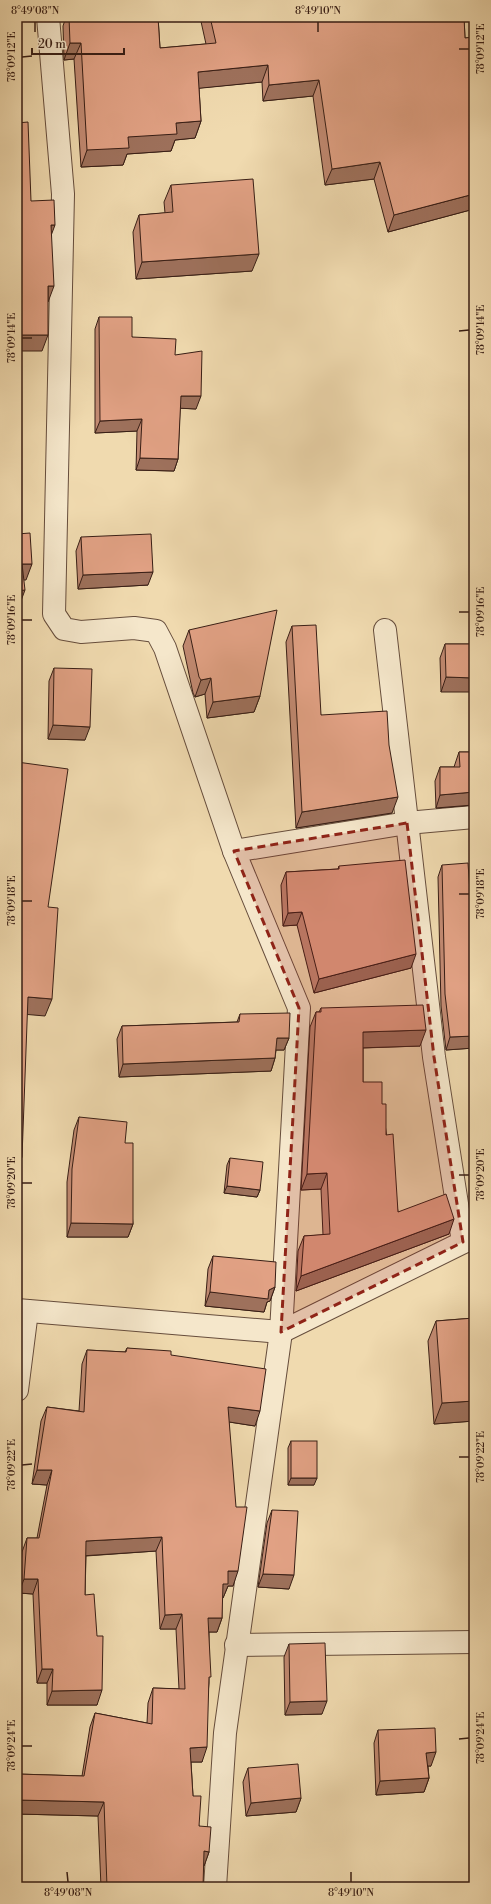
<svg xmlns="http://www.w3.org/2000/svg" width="491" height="1904" font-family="'Libre Bodoni',serif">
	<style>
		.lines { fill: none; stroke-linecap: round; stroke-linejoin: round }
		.minor-casing { stroke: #664d3c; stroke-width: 24 }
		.minor { stroke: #f5e7cb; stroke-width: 22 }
		.wall { fill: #c28a72; stroke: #381e15 }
		.shaded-wall { fill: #9e715c; stroke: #381e15 }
		.building { fill: #e1a184; stroke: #381e15 }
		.marked { fill: #8f2418; fill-opacity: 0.2; stroke: #8f2418; stroke-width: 3; stroke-dasharray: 8 5; stroke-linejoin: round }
		.ticks { fill: none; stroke: #381e15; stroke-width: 1.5 }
		.neatline { fill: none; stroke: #381e15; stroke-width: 1.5 }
		.ticks-label { font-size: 10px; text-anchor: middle; fill: #381e15 }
	</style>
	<rect width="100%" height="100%" fill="#f0daaf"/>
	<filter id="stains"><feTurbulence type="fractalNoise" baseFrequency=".005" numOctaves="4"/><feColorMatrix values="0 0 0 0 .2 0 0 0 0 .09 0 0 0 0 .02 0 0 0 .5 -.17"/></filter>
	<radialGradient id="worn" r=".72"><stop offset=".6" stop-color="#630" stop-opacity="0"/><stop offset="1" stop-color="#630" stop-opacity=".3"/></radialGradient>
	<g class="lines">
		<g class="minor-casing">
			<g id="minor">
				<polyline points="48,17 63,194 54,614 64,629 81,632 134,628 156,631 165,648 234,851 299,1008 281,1332 225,1733 215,1887"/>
				<polyline points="385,630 434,1057 463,1242"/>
				<polyline points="234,851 407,823 474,817"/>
				<polyline points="17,1310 281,1332 474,1237"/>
				<polyline points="17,1390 27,1311"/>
				<polyline points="236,1645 474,1642"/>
			</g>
		</g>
		<use href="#minor" class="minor"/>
	</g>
	<g class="wall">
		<polygon points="66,17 158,17 160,48 206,44 200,17 464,17 465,38 474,37 474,209 388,232 374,179 325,185 313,96 263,101 262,82 199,88 201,121 195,138 175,140 171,151 127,154 123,165 81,167 74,59 64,60 63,26"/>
		<polygon points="171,185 252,271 136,279 133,232 139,215 165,213 164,202"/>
		<polygon points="99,317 132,337 175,355 196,409 180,408 178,459 174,471 136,470 137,431 95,433 95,329"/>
		<polygon points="81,537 148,585 78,589 76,551"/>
		<polygon points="292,626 321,715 392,813 296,828 286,642"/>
		<polygon points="189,630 260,696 254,712 207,718 205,694 195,697 193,693 183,646"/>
		<polygon points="445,644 474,644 441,692 440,658"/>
		<polygon points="54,668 85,740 48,739 49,681"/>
		<polygon points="459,752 474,752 474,805 436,808 435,781 440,767 454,767"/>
		<polygon points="442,865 470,892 474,891 474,1048 446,1050 441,1006 438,877"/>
		<polygon points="339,866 411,968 314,993 297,925 283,926 281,885 286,872 338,869"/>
		<polygon points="321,1008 420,1046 363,1048 363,1082 382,1104 398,1212 449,1234 296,1291 298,1251 304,1236 323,1235 321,1189 301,1190 310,1027 316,1012 319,1012"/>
		<polygon points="240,1014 289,1038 284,1050 276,1050 275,1058 271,1071 119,1077 117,1039 122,1026 237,1022"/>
		<polygon points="79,1117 125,1143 133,1224 128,1237 67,1237 67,1182 74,1130"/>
		<polygon points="230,1158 260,1190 257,1197 224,1193 227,1165"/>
		<polygon points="213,1256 275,1287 270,1301 267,1302 264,1312 205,1306 208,1269"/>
		<polygon points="474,1318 474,1421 434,1424 428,1341 436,1321"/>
		<polygon points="127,1348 171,1355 255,1426 229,1422 233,1586 228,1586 223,1598 222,1598 222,1618 217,1632 209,1632 209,1683 202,1762 191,1762 193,1796 199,1826 209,1852 204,1866 203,1866 203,1887 101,1887 98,1816 17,1814 17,1774 82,1776 90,1727 95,1713 147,1723 148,1703 153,1688 179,1689 176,1629 160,1629 156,1551 86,1556 85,1595 97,1705 47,1705 47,1683 37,1683 33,1594 19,1593 22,1552 27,1538 37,1538 47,1485 32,1484 41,1421 47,1407 79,1411 82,1364 87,1350 125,1352"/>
		<polygon points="291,1441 314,1485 288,1485 288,1448"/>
		<polygon points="474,1478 474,1529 472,1529 470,1489"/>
		<polygon points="272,1510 289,1589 258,1587 267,1523"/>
		<polygon points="289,1644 322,1714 285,1715 284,1657"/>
		<polygon points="378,1730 431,1766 428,1766 429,1778 424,1792 376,1795 374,1743"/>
		<polygon points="248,1768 301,1798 296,1812 246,1816 243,1782"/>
	</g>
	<g class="shaded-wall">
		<polygon points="70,43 81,43 74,59 64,60"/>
		<polygon points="268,65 262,82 192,89 198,72"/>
		<polygon points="319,80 313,96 263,101 269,85"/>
		<polygon points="201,121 195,138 175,140 171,151 127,154 123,165 81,167 87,150 128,137 176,123"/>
		<polygon points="380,162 374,179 325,185 332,169"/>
		<polygon points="474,194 474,209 388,232 394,215"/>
		<polygon points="51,225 55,225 49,241"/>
		<polygon points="259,254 252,271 136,279 142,262"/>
		<polygon points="48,286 54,286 48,302"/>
		<polygon points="17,335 48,335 42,351 17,351"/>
		<polygon points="181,396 201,396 196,409 176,408"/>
		<polygon points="142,419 137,431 95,433 100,421"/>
		<polygon points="140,458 178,459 174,471 136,470"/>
		<polygon points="22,564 32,564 26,580 17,580"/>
		<polygon points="153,572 148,585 78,589 83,575"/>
		<polygon points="25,590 19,606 17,607 17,591"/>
		<polygon points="446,677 474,678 474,692 441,692"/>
		<polygon points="211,678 205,694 195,697 201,680"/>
		<polygon points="260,696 254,712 207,718 213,702"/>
		<polygon points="53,725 90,727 85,740 48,739"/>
		<polygon points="474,792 474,802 473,805 436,808 440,795"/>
		<polygon points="398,797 392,813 296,828 302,812"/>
		<polygon points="302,912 297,925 283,926 288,913"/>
		<polygon points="416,954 411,968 314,993 319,979"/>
		<polygon points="28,997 52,999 45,1016 22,1014"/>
		<polygon points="426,1030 420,1046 357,1048 363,1032"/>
		<polygon points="474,1036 474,1048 446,1050 450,1037"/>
		<polygon points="277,1038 289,1038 284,1050 273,1050"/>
		<polygon points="275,1058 271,1071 119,1077 123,1064"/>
		<polygon points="17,1157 22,1157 17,1171"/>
		<polygon points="327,1173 321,1189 301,1190 307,1174"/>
		<polygon points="227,1186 260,1190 257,1197 224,1193"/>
		<polygon points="454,1219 449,1234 296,1291 301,1276"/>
		<polygon points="71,1223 133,1224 128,1237 67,1237"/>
		<polygon points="275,1287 270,1301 267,1302 264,1312 205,1306 210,1292 269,1290"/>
		<polygon points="474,1401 474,1421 434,1424 442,1403"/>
		<polygon points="228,1407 260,1411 255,1426 223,1421"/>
		<polygon points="37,1470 52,1470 47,1485 32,1484"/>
		<polygon points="291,1478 317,1478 314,1485 288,1485"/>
		<polygon points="474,1523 474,1529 472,1529"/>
		<polygon points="162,1537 156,1551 81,1556 86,1541"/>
		<polygon points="228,1571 238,1571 233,1586 228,1586 223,1598 217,1599"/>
		<polygon points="263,1574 294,1575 289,1589 258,1587"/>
		<polygon points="24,1579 38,1579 33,1594 19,1593"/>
		<polygon points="182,1614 176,1629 160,1629 165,1615"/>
		<polygon points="208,1618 222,1618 217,1632 203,1632"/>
		<polygon points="42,1669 53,1669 47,1683 37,1683"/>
		<polygon points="102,1690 97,1705 47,1705 52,1691"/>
		<polygon points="327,1701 322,1714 285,1715 290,1702"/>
		<polygon points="207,1747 202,1762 185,1762 190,1748"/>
		<polygon points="436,1752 431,1766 422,1766 426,1753"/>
		<polygon points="429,1778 424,1792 376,1795 380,1781"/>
		<polygon points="301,1798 296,1812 246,1816 251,1803"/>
		<polygon points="17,1800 104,1802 98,1816 17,1814"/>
		<polygon points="204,1851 209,1852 204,1866 198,1865"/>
	</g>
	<g class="building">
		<polygon points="69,17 158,17 160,48 216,43 210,17 464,17 465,38 474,37 474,194 394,215 380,162 332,169 319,80 269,85 268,65 198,72 201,121 176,123 177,134 128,137 129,148 87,150 81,43 70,43"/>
		<polygon points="28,122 31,201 54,200 55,225 51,225 54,286 48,286 48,335 17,335 17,123"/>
		<polygon points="253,179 259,254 142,262 139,215 173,212 171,185"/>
		<polygon points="99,317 132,317 132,337 176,339 175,355 202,351 201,396 181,396 178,459 140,458 142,419 100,421"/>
		<polygon points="30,533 32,564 22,564 25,590 17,591 17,534"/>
		<polygon points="151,534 153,572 83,575 81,537"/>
		<polygon points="277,610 260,696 213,702 211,678 201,680 199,677 189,630"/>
		<polygon points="316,625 321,715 387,711 389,745 398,797 302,812 292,626"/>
		<polygon points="445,644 474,644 474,678 446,677"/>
		<polygon points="54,668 92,669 90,727 53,725"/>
		<polygon points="459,752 474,752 474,792 440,795 440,767 460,767"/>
		<polygon points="17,762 68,769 48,907 58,908 52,999 28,997 22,1157 17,1157"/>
		<polygon points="405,860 416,954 319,979 302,912 288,913 286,872 339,869 339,866"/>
		<polygon points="468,863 470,892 474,891 474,1036 450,1037 445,994 442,865"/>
		<polygon points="423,1005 426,1030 363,1032 363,1082 382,1082 382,1104 386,1104 386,1135 393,1134 398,1212 446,1194 454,1219 301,1276 304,1236 330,1234 327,1173 307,1174 316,1012 321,1012 321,1008"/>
		<polygon points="290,1013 289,1038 277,1038 275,1058 123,1064 122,1026 239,1022 240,1014"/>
		<polygon points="79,1117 127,1122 125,1143 133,1143 133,1224 71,1223 72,1169"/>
		<polygon points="230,1158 263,1162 260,1190 227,1186"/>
		<polygon points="213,1256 276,1262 275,1287 269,1290 268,1299 210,1292"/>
		<polygon points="474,1318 474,1401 442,1403 436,1321"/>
		<polygon points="127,1348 171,1351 171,1355 266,1369 260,1411 228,1407 236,1507 247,1507 238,1571 228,1571 228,1584 223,1584 222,1618 208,1618 211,1677 209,1677 207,1747 190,1748 193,1796 201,1796 199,1826 211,1827 209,1852 204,1851 203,1887 107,1887 104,1802 17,1800 17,1774 84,1776 95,1713 152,1724 153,1688 185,1689 182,1614 165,1615 162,1537 86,1541 85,1595 94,1594 97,1636 103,1636 102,1690 52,1691 53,1669 42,1669 38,1579 24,1579 27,1538 39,1538 52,1470 37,1470 47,1407 84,1412 87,1350 126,1352"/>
		<rect x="291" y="1441" width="26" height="37"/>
		<polygon points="272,1510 298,1511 294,1575 263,1574"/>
		<polygon points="325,1643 327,1701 290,1702 289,1644"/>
		<polygon points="435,1728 436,1752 426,1753 429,1778 380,1781 378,1730"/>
		<polygon points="298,1764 301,1798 251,1803 248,1768"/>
	</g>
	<path class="marked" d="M407,823L434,1057L463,1242L281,1332L299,1008L234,851Z"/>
	<path class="ticks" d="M35,22V32M318,22V32M459,49H469M22,57L32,56M459,331L469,330M22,338H32M459,612H469M22,620H32M459,894H469M22,901H32M459,1175H469M22,1183H32M459,1457H469M22,1465L32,1464M459,1739L469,1738M22,1746H32M67,1872L68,1882M351,1872V1882"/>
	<rect width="491" height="1904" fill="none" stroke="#f0daaf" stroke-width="44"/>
	<path d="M32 48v6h92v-6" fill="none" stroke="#381e15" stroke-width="2"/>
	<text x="38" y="48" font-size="12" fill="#381e15" stroke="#f5e7cb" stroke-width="3" paint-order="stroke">20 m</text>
	<rect x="22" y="22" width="447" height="1860" class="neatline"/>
	<g class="ticks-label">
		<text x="35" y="14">8°49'08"N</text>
		<text x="318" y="14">8°49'10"N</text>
		<text transform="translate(480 49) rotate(-90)" y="4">78°09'12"E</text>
		<text transform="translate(11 57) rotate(-90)" y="4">78°09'12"E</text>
		<text transform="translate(480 330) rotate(-90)" y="4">78°09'14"E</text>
		<text transform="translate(11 338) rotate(-90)" y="4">78°09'14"E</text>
		<text transform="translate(480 612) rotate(-90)" y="4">78°09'16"E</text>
		<text transform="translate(11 620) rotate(-90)" y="4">78°09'16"E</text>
		<text transform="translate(480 894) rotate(-90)" y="4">78°09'18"E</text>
		<text transform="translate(11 901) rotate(-90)" y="4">78°09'18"E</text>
		<text transform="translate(480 1175) rotate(-90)" y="4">78°09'20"E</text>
		<text transform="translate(11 1183) rotate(-90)" y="4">78°09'20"E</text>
		<text transform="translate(480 1457) rotate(-90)" y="4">78°09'22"E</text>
		<text transform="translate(11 1465) rotate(-90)" y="4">78°09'22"E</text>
		<text transform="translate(480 1738) rotate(-90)" y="4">78°09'24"E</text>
		<text transform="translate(11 1746) rotate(-90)" y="4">78°09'24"E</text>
		<text x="68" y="1896">8°49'08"N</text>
		<text x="351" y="1896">8°49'10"N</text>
	</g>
	<rect width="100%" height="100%" filter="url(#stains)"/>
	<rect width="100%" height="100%" fill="url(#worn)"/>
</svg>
